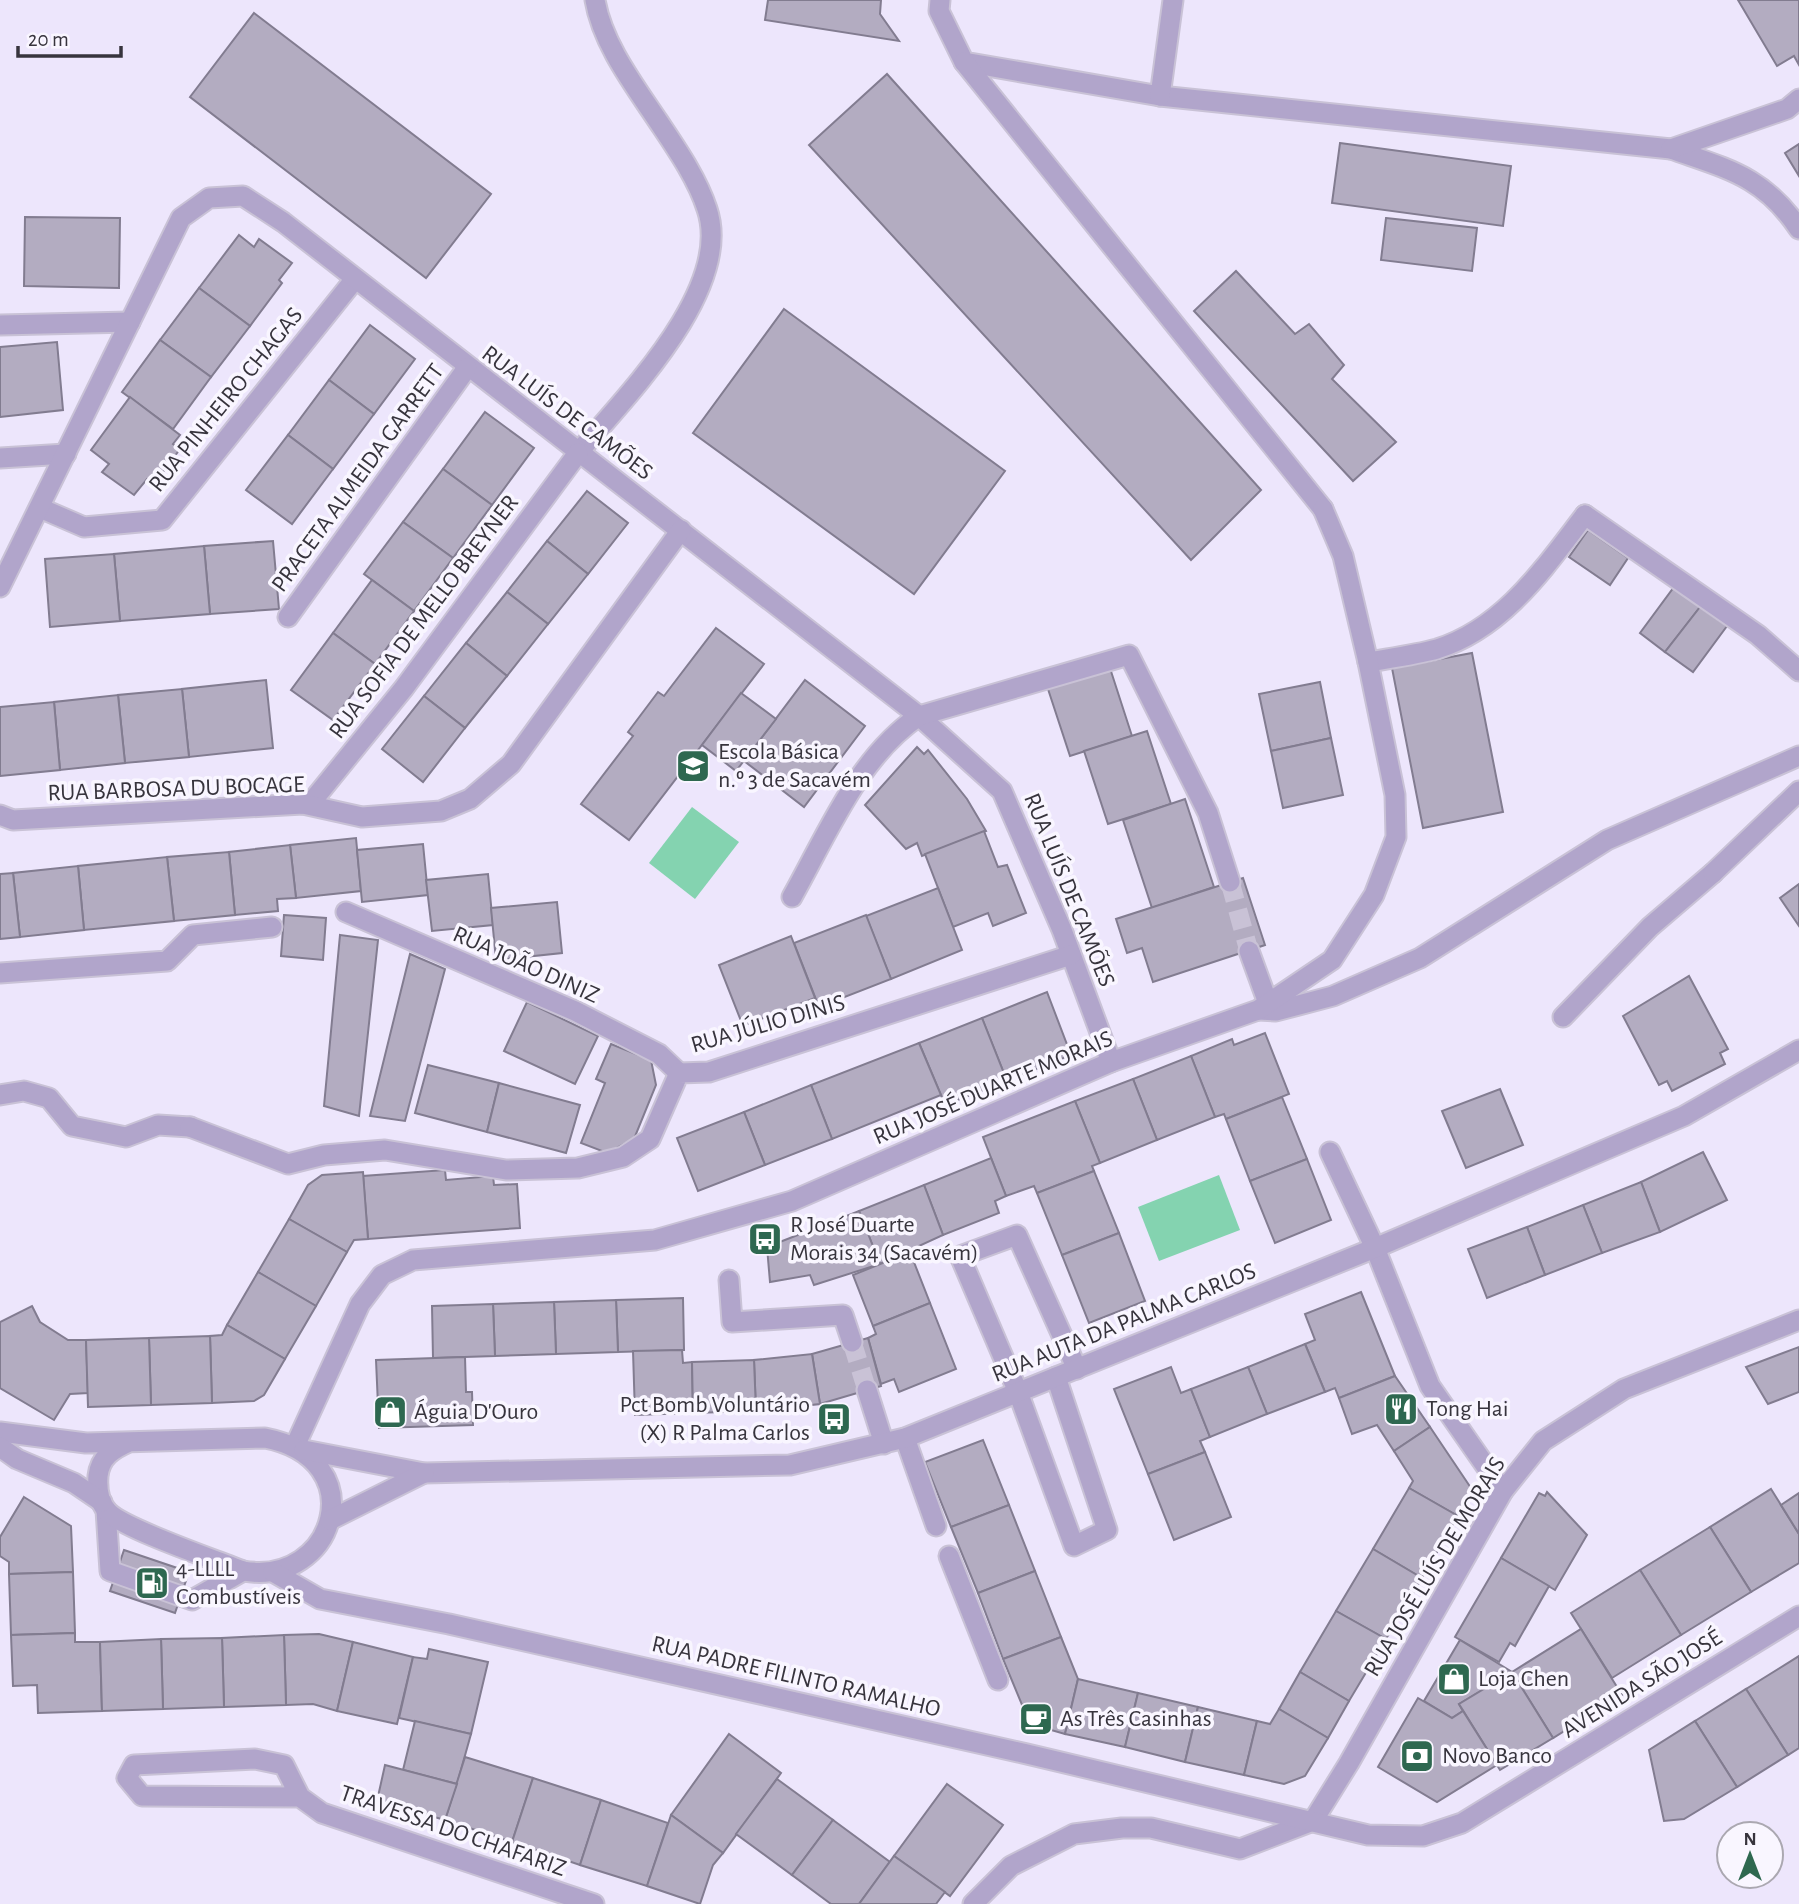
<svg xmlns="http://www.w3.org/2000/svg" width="1799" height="1904" font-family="'Alegreya Sans',sans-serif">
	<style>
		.green { fill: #84d3b0 }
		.building { fill: #b3acc1; stroke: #827c90; stroke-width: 2 }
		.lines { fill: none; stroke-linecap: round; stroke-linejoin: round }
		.minor-tunnel { stroke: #c9c2d6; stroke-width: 19; stroke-dasharray: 19 10; stroke-linecap: butt }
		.service-casing { stroke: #c9c2d6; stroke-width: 23 }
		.pedestrian-casing { stroke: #c9c2d6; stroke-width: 23 }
		.minor-casing { stroke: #c9c2d6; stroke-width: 23 }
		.tertiary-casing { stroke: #c9c2d6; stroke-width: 23 }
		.service { stroke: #b1a5cb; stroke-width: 19 }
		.pedestrian { stroke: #b1a5cb; stroke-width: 19 }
		.minor { stroke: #b1a5cb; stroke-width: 19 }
		.tertiary { stroke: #b1a5cb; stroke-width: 19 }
		.labels { text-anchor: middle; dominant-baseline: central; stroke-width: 7; stroke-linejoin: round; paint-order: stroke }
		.street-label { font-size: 24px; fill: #37343d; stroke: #f9f6ff }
		.poi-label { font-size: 24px; fill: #37343d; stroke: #f9f6ff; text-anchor: start }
	</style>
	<rect width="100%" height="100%" fill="#ede6fc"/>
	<g class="green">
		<polygon points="692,807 739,842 695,899 649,863"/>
		<polygon points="1219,1175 1240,1230 1159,1261 1138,1207"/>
	</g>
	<g class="building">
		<polygon points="768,0 881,0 880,14 899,41 765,20"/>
		<polygon points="1738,0 1799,0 1799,65 1794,56 1777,66"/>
		<polygon points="254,13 491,194 426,278 190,97"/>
		<polygon points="887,74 1261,490 1191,560 809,145"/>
		<polygon points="1340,143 1511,166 1503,226 1332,203"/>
		<polygon points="1799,144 1799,176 1785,153"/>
		<polygon points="25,217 120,218 119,288 24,286"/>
		<polygon points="1386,218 1477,228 1472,271 1381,260"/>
		<polygon points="239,235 254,247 259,239 292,263 279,280 282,283 250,326 199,288"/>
		<polygon points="1236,271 1295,334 1309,324 1344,365 1332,379 1396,442 1353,481 1194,311"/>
		<polygon points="199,288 250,326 211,377 160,340"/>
		<polygon points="784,309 1005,471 914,594 693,433"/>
		<polygon points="370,325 415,359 374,414 329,380"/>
		<polygon points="160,340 211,377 173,429 122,392"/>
		<polygon points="57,342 63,410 0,417 0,347"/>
		<polygon points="329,380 374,414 333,469 288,435"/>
		<polygon points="130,397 180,435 173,444 180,449 154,484 147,479 134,495 102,472 109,464 91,450"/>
		<polygon points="485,412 534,448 492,505 443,469"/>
		<polygon points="288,435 333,469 292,524 246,490"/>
		<polygon points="443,469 492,505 453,558 403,522"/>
		<polygon points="587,491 628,523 588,574 547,541"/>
		<polygon points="403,522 453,558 414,611 364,574"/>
		<polygon points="1588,530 1628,558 1610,585 1569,557"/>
		<polygon points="273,541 279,609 210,614 204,546"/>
		<polygon points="547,541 588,574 548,624 507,592"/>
		<polygon points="204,546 210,614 120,621 114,554"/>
		<polygon points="114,554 120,621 50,627 45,559"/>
		<polygon points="372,580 414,611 375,664 333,633"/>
		<polygon points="1674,587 1700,607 1665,652 1640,633"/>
		<polygon points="507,592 548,624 507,676 466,643"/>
		<polygon points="1700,607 1727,626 1693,672 1665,652"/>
		<polygon points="716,628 764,664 629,840 581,804 633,736 628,732 658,692 664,696"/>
		<polygon points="333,633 375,664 333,720 291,690"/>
		<polygon points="466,643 507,676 465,728 424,696"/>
		<polygon points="1472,653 1503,812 1423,828 1392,668"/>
		<polygon points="1108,662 1132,736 1070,756 1046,683"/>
		<polygon points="266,680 273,748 189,757 182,689"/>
		<polygon points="805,680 865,726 804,807 744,761"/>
		<polygon points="1320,682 1331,738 1271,751 1259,694"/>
		<polygon points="182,689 189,757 125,763 118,695"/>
		<polygon points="741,693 776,719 736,771 702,745"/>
		<polygon points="118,695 125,763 60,770 54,702"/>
		<polygon points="424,696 465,728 423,782 382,749"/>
		<polygon points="54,702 60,770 0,776 0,707"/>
		<polygon points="1147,731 1171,804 1108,824 1084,751"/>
		<polygon points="1331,738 1343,795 1283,808 1271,751"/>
		<polygon points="917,747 924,754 928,750 967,799 986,831 922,856 917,843 906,849 865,805"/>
		<polygon points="1185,799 1214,887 1152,908 1123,820"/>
		<polygon points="984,831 998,867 1007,865 1026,913 993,926 988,913 953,927 925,854"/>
		<polygon points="356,838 361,891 296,898 290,845"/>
		<polygon points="423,844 428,895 362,902 357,850"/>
		<polygon points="290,845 296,898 277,899 278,911 235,915 229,852"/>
		<polygon points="229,852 235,915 174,921 167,857"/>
		<polygon points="167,857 174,921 84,930 78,866"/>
		<polygon points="78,866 84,930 20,937 13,873"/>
		<polygon points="13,873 20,937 0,939 0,874"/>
		<polygon points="488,874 493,925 432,931 426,880"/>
		<polygon points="1243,878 1265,945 1153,982 1142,948 1127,953 1116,919"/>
		<polygon points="1799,884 1799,926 1780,898"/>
		<polygon points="938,888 962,950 891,979 866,916"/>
		<polygon points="557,902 562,953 496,960 491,908"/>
		<polygon points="284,915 326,918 323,960 281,956"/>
		<polygon points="866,915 891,979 819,1007 794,943"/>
		<polygon points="340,935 378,940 359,1116 324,1106"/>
		<polygon points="791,936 815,998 743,1026 719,965"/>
		<polygon points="410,954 445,969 405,1121 370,1116"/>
		<polygon points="1689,976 1728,1049 1720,1053 1725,1064 1672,1091 1667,1081 1659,1085 1623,1016"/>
		<polygon points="1047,992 1071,1055 1007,1081 982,1018"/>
		<polygon points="527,1002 598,1036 575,1084 504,1051"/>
		<polygon points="982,1018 1007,1081 945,1105 919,1043"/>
		<polygon points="1265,1033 1289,1094 1226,1119 1224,1114 1215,1117 1191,1056 1232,1039 1234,1045"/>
		<polygon points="919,1043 941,1095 832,1139 811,1085"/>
		<polygon points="611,1044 651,1060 656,1085 634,1139 607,1153 581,1143 605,1083 596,1079"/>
		<polygon points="1191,1056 1215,1117 1157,1140 1133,1079"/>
		<polygon points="428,1065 499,1083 487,1132 415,1113"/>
		<polygon points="1133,1079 1157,1140 1100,1163 1075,1101"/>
		<polygon points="499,1083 580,1105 566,1153 487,1132"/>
		<polygon points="811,1085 832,1139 765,1165 744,1112"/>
		<polygon points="1500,1089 1523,1145 1466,1168 1442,1111"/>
		<polygon points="1282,1097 1307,1159 1250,1181 1226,1119"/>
		<polygon points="1075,1101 1100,1163 1092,1166 1094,1171 1037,1193 1034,1186 1006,1196 983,1137"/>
		<polygon points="744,1112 765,1165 698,1191 677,1138"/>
		<polygon points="1703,1152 1727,1200 1660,1232 1641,1182"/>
		<polygon points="991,1158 1006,1196 995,1201 999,1213 943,1235 924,1185"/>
		<polygon points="1307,1159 1331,1220 1275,1243 1250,1181"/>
		<polygon points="445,1170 446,1180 493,1176 494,1185 517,1184 520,1228 368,1239 363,1176"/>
		<polygon points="1094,1171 1119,1233 1062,1255 1037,1193"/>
		<polygon points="363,1172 368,1239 354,1240 347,1252 289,1219 308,1185 322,1175"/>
		<polygon points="1641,1182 1660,1232 1602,1253 1583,1205"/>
		<polygon points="924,1185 943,1235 880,1264 859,1211"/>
		<polygon points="1583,1205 1602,1253 1545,1275 1527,1227"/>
		<polygon points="859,1211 880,1264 814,1285 810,1275 770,1282 767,1247"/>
		<polygon points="289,1219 347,1252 316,1306 258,1272"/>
		<polygon points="1527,1227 1545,1275 1487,1298 1468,1249"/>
		<polygon points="1119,1233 1145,1301 1089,1323 1062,1255"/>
		<polygon points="910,1252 930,1303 873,1326 853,1275"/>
		<polygon points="258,1272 316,1306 285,1359 227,1325"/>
		<polygon points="1361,1292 1395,1376 1339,1398 1335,1388 1325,1392 1305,1344 1315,1340 1305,1314"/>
		<polygon points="683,1298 684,1350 618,1352 616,1300"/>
		<polygon points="616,1300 618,1352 556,1354 554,1302"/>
		<polygon points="554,1302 556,1354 495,1356 493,1304"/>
		<polygon points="930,1303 956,1369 899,1392 894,1379 881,1384 868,1338 876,1334 873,1326"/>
		<polygon points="493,1304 495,1356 433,1358 432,1306"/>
		<polygon points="32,1306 40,1322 68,1340 86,1340 88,1393 70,1394 54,1420 0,1388 0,1322"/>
		<polygon points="227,1325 285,1359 264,1395 254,1401 212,1403 210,1336 222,1335"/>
		<polygon points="210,1336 212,1403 151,1405 149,1338"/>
		<polygon points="149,1338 151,1405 88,1407 86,1340"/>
		<polygon points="868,1338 881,1386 820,1404 812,1354"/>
		<polygon points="1305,1344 1325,1392 1267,1414 1248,1367"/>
		<polygon points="1799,1347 1799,1392 1768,1404 1746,1367"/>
		<polygon points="682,1350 683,1363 692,1362 693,1413 635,1415 633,1351"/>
		<polygon points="812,1354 820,1404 756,1411 754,1360"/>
		<polygon points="465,1357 466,1392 472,1392 473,1425 379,1428 376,1360"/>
		<polygon points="754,1360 756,1411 693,1413 692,1362"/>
		<polygon points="1171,1367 1181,1393 1191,1389 1210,1437 1200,1441 1205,1452 1148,1474 1114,1389"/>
		<polygon points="1248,1367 1267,1414 1210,1437 1191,1389"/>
		<polygon points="1395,1376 1430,1427 1394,1451 1377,1425 1352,1434 1339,1398"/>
		<polygon points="1430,1427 1473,1491 1458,1516 1409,1488 1413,1481 1394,1451"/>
		<polygon points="983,1440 1009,1505 951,1527 925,1462"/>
		<polygon points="1205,1452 1231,1517 1174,1540 1148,1474"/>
		<polygon points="1409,1488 1458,1516 1422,1578 1373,1549"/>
		<polygon points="1771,1489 1799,1534 1799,1563 1751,1592 1710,1527"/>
		<polygon points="1547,1492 1587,1535 1555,1590 1501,1558 1539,1493 1545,1496"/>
		<polygon points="1799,1493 1799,1534 1781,1505"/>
		<polygon points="24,1497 71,1526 73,1572 9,1574 9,1562 0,1556 0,1537"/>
		<polygon points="1009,1505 1035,1571 978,1593 951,1527"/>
		<polygon points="1710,1527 1751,1592 1681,1635 1640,1570"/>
		<polygon points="1373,1549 1422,1578 1386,1639 1336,1611"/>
		<polygon points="124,1550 189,1572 175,1613 110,1591"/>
		<polygon points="1501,1558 1549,1586 1515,1646 1510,1643 1499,1662 1455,1637"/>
		<polygon points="1640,1570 1681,1635 1612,1678 1571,1613"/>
		<polygon points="1035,1571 1061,1637 1003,1659 978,1593"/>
		<polygon points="73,1572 75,1633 11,1635 9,1574"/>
		<polygon points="1336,1611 1386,1639 1349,1701 1300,1672"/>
		<polygon points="1581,1629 1622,1695 1553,1738 1512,1672"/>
		<polygon points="75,1633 75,1642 100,1642 102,1711 38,1713 37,1685 13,1686 11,1635"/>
		<polygon points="319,1634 353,1642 337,1711 313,1704 286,1705 284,1635"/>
		<polygon points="284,1635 286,1705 224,1707 222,1638"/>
		<polygon points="1061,1637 1078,1679 1065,1734 1030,1724 1003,1659"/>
		<polygon points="222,1638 224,1707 163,1709 161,1639"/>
		<polygon points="161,1639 163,1709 102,1711 100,1642"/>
		<polygon points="1460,1640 1512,1672 1459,1704 1463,1711 1452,1718 1424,1701"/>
		<polygon points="353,1642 413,1657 397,1724 337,1711"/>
		<polygon points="429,1649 488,1662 471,1734 399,1718 413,1657 427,1659"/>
		<polygon points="1799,1656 1799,1748 1788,1755 1746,1689"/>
		<polygon points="1300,1672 1349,1701 1328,1738 1279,1709"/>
		<polygon points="1512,1672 1553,1738 1500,1770 1459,1704"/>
		<polygon points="1078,1679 1138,1693 1125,1747 1065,1734"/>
		<polygon points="1746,1689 1788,1755 1737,1787 1695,1721"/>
		<polygon points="1138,1693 1198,1707 1185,1762 1125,1747"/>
		<polygon points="1418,1698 1452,1718 1463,1711 1497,1765 1437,1802 1378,1767"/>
		<polygon points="1198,1707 1257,1721 1244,1775 1185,1762"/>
		<polygon points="1279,1709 1328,1738 1305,1776 1284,1784 1244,1775 1257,1721 1270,1724"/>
		<polygon points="415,1721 471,1734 457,1784 403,1770"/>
		<polygon points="1695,1721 1737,1787 1684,1819 1664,1821 1649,1750"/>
		<polygon points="729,1734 781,1773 723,1853 671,1815"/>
		<polygon points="465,1757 533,1778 512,1842 445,1820"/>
		<polygon points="385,1765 457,1784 445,1820 377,1801"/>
		<polygon points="533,1778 601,1800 580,1865 512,1842"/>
		<polygon points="777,1779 833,1820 792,1875 736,1834"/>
		<polygon points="947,1784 1003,1825 950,1896 894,1856"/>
		<polygon points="601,1800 668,1823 647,1886 580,1865"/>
		<polygon points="671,1815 723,1853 713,1865 700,1904 647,1886"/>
		<polygon points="833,1820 890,1862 859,1904 831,1904 792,1875"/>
		<polygon points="894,1856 945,1892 936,1904 859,1904"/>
	</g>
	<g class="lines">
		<g class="minor-tunnel">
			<polyline points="1230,882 1249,951"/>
			<polyline points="852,1342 867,1390"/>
		</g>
		<g class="service-casing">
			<g id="service">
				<path d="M940,0L939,11L964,62L1160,96L1671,149C1727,169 1764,176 1799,229"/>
				<polyline points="964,62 1323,509"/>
				<polyline points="1160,96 1173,0"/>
				<polyline points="1671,149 1787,109 1799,99"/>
				<path d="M578,453C625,397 734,289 707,209C697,178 676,148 658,121C634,85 602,43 595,0"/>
				<path d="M1368,662C1391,658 1415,655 1437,649C1504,628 1544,568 1585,515"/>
				<polyline points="1563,1017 1650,927 1713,873"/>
				<polyline points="0,1095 24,1091 49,1098 72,1126 126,1137 158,1125 190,1127"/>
				<polyline points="106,1510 110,1571 192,1600 243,1571"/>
			</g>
		</g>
		<g class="pedestrian-casing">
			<g id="pedestrian">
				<polyline points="905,1438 936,1526"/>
				<polyline points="949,1556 998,1680"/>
			</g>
		</g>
		<g class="minor-casing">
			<g id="minor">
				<polyline points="0,325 130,322"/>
				<polyline points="0,458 66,454"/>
				<polyline points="40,508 84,527 162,520 355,279"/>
				<polyline points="1585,515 1758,635 1799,671"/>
				<polyline points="0,587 181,218 209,198 243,196 283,222 919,716 1002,791 1062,930 1111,1062"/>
				<polyline points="288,617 467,368"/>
				<polyline points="303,804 314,799 404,688 578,453"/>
				<polyline points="0,815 13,820 303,804 362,817 441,811 470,799 511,764 681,530"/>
				<polyline points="1713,873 1799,791"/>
				<path d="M792,897C827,835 858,757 919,716L1129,655L1208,813L1230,882"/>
				<polyline points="346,912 575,1011 659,1054 679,1073"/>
				<polyline points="1249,951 1268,1003"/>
				<polyline points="0,973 167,961 193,935 272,927"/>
				<polyline points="1259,1010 1276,1011 1333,996 1420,958 1607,840 1799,756"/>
				<polyline points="190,1127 288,1164 324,1155 385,1150 506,1170 578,1168 623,1157 650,1139 679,1073 709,1072 1071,955"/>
				<polyline points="1330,1152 1375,1248 1430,1386 1503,1491"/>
				<polyline points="729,1280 732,1322 843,1315 852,1342"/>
				<polyline points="1056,1377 1107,1530 1074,1546 1018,1392 960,1256 1017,1235 1077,1369"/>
				<polyline points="867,1390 884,1444"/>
				<polyline points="295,1446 360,1304 382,1275 413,1260 655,1240 792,1201 1111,1062 1258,1010 1332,960 1374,895 1396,837 1395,795 1368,662 1343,556 1323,509"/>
				<polyline points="300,1797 142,1796 127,1778 134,1765 255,1759 284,1765 300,1797 322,1813 594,1904"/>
				<polyline points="973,1904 1011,1866 1074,1834 1122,1828 1151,1828 1240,1849 1313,1821 1349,1763 1503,1491 1543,1441 1624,1389 1799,1320"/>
			</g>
		</g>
		<g class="tertiary-casing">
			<g id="tertiary">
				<path d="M0,1432L86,1443L265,1438C374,1459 336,1587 243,1571C216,1560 124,1529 108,1512C99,1503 97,1489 98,1476C100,1457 113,1449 129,1442"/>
				<polyline points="0,1447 17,1459 74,1483 102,1502"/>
				<polyline points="304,1450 424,1473 790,1465 905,1438 1375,1248 1684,1116 1799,1050"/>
				<polyline points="330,1520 424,1473"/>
				<polyline points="273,1572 320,1599 449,1624 1027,1754 1368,1835 1423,1836 1462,1823 1799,1616"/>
			</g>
		</g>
		<use href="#service" class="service"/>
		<use href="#pedestrian" class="pedestrian"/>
		<use href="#minor" class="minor"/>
		<use href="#tertiary" class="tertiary"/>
	</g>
	<defs>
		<g id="school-square" transform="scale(1.75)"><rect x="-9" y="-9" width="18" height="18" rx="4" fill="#2e6850" stroke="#f9f6ff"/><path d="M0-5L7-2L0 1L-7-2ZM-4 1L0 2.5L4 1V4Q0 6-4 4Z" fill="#fff"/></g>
		<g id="bus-square" transform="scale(1.75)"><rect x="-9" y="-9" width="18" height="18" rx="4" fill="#2e6850" stroke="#f9f6ff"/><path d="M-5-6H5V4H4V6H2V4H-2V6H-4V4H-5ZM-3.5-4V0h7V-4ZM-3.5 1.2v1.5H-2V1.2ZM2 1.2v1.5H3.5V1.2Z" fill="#fff"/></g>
		<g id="restaurant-square" transform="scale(1.75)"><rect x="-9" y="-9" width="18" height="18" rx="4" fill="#2e6850" stroke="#f9f6ff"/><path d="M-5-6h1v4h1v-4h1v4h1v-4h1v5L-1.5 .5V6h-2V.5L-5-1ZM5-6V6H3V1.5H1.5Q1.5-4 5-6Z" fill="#fff"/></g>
		<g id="shop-square" transform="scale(1.75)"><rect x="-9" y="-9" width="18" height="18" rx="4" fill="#2e6850" stroke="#f9f6ff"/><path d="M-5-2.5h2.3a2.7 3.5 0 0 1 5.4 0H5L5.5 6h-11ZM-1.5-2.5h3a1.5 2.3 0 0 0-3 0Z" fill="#fff"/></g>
		<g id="fuel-square" transform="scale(1.75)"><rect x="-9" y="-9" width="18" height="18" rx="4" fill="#2e6850" stroke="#f9f6ff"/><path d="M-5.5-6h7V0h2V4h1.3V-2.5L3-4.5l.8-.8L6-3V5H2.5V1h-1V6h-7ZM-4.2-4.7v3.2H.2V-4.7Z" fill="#fff"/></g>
		<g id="cafe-square" transform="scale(1.75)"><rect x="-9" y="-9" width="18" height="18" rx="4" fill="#2e6850" stroke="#f9f6ff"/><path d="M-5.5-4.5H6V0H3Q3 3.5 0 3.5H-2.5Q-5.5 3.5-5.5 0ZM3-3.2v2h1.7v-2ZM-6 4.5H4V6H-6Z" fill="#fff"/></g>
		<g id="bank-square" transform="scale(1.75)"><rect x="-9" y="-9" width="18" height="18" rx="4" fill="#2e6850" stroke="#f9f6ff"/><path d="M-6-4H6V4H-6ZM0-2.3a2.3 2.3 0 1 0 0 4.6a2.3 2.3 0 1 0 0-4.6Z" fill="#fff"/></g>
	</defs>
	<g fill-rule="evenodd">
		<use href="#school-square" x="693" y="766"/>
		<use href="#bus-square" x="765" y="1239"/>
		<use href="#restaurant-square" x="1401" y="1409"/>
		<use href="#shop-square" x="390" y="1412"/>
		<use href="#bus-square" x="834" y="1419"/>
		<use href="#fuel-square" x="152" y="1583"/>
		<use href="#shop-square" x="1454" y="1679"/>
		<use href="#cafe-square" x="1036" y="1719"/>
		<use href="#bank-square" x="1417" y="1756"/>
	</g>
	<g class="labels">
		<g class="street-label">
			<text transform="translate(226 400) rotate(-51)">RUA PINHEIRO CHAGAS</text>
			<text transform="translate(567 413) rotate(37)">RUA LUÍS DE CAMÕES</text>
			<text transform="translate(358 478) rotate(-54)">PRACETA ALMEIDA GARRETT</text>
			<text transform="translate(424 617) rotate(-53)">RUA SOFIA DE MELLO BREYNER</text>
			<text transform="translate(176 789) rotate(-2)">RUA BARBOSA DU BOCAGE</text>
			<text transform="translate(1069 890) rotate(68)">RUA LUÍS DE CAMÕES</text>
			<text transform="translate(526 965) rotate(24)">RUA JOÃO DINIZ</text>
			<text transform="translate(768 1024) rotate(-16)">RUA JÚLIO DINIS</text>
			<text transform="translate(993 1088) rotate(-23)">RUA JOSÉ DUARTE MORAIS</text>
			<text transform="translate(1124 1323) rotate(-22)">RUA AUTA DA PALMA CARLOS</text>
			<text transform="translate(1435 1567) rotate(-59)">RUA JOSÉ LUÍS DE MORAIS</text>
			<text transform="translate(796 1677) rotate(13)">RUA PADRE FILINTO RAMALHO</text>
			<text transform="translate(1642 1684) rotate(-32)">AVENIDA SÃO JOSÉ</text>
			<text transform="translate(453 1831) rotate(19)">TRAVESSA DO CHAFARIZ</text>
		</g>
		<g class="poi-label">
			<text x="718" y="752">Escola Básica<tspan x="718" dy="28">n.º 3 de Sacavém</tspan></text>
			<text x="790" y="1225">R José Duarte<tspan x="790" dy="28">Morais 34 (Sacavém)</tspan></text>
			<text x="810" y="1405" text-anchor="end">Pct Bomb Voluntário<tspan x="810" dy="28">(X) R Palma Carlos</tspan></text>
			<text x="1426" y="1409">Tong Hai</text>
			<text x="414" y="1412">Águia D'Ouro</text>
			<text x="176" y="1569">4-LLLL<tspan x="176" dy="28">Combustíveis</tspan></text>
			<text x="1478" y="1679">Loja Chen</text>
			<text x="1060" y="1719">As Três Casinhas</text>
			<text x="1442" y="1756">Novo Banco</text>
		</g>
	</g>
	<g transform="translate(1750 1855)"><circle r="33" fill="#f9f6ff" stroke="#aba8b1" stroke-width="2"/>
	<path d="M0-5L12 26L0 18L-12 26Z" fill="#2e6850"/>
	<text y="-10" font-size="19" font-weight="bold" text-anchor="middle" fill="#37343d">N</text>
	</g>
	<path d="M18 46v10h103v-10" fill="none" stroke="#37343d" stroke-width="3.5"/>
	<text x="28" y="46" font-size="21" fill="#37343d" stroke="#f9f6ff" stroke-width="5" paint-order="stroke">20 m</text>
</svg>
